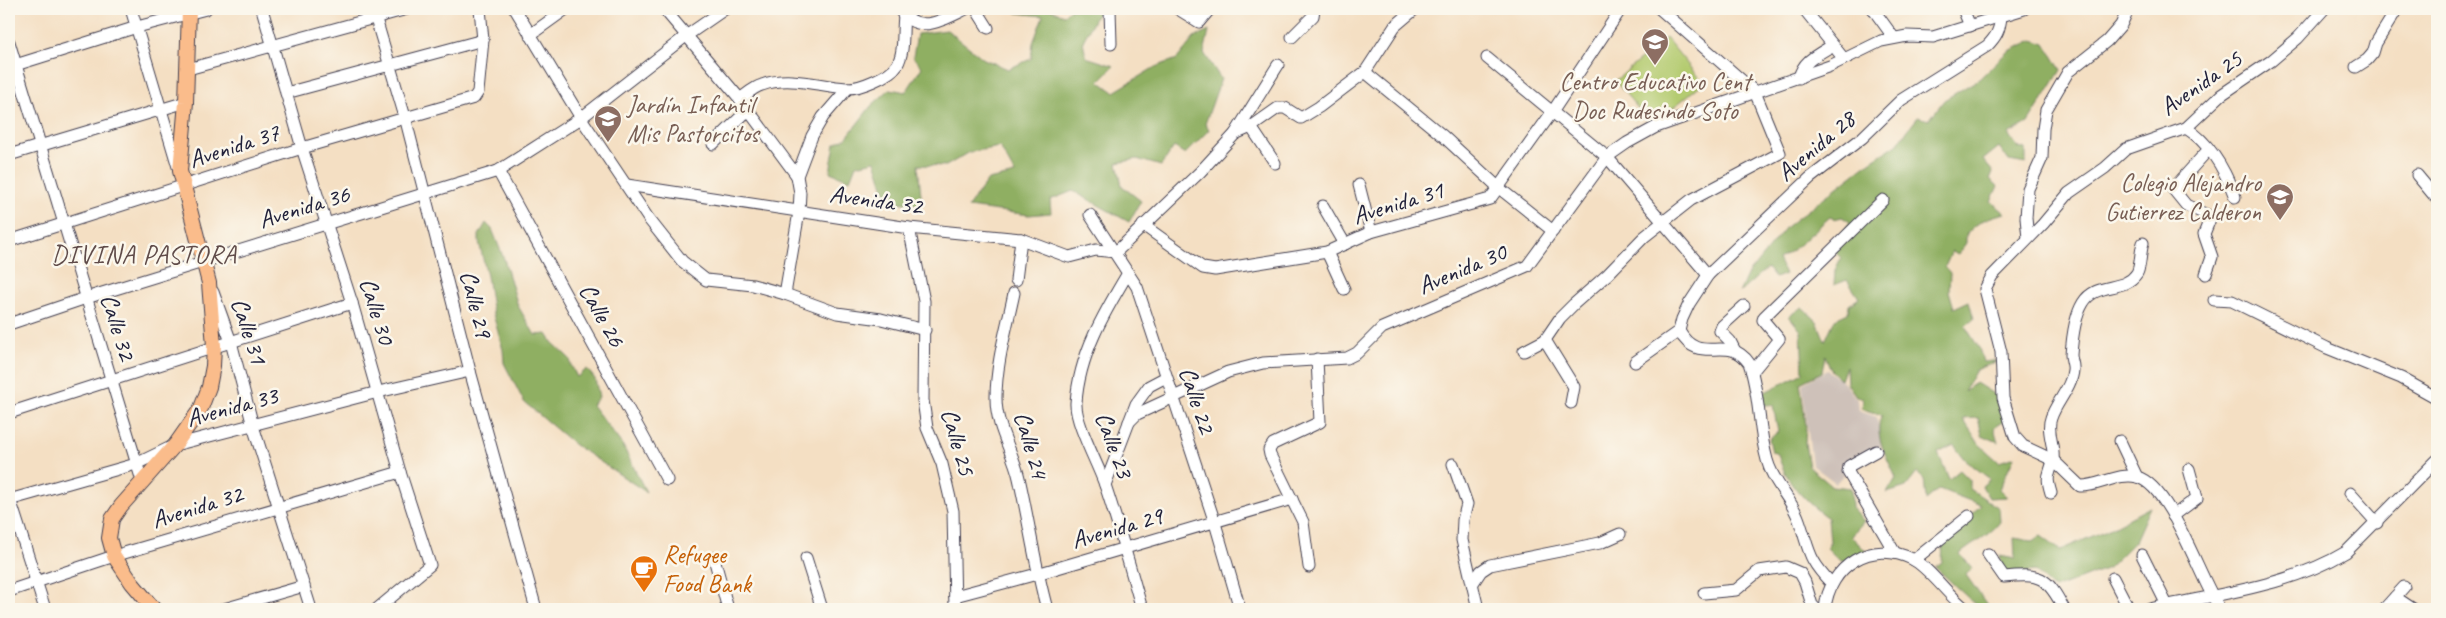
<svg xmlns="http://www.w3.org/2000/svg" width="2446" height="618" font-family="Caveat,sans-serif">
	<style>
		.industrial { fill: #cec1b9 }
		.green { fill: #b4cb6f; stroke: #6b7655 }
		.forest { fill: #8faf62; stroke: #58684e }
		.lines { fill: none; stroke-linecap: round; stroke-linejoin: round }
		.minor-casing { stroke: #423e4f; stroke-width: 13 }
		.major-casing { stroke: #423e4f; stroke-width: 16 }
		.minor { stroke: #fff; stroke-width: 11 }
		.major { stroke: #fabc8b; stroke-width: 14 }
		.labels { text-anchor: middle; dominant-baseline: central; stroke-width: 5; stroke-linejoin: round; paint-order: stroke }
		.education-label { font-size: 25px; fill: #785e54; stroke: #fbf7ec }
		.street-label { font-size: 25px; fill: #22223b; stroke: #fbf7ec }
		.food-label { font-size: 25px; fill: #c56008; stroke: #fbf7ec; text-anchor: start }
		.neighbourhood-label { font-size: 26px; letter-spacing: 1px; fill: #604c4a; stroke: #fbf7ec }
	</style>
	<rect width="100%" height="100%" fill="#fbf7ec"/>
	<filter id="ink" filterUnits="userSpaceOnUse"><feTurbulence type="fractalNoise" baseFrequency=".02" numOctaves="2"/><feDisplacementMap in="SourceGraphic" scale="10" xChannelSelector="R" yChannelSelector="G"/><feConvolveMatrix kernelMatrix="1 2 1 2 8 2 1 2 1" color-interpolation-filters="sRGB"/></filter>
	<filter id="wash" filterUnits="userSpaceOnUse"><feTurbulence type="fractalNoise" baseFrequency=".0096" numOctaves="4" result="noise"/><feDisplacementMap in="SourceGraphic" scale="20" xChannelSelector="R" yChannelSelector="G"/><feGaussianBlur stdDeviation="1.12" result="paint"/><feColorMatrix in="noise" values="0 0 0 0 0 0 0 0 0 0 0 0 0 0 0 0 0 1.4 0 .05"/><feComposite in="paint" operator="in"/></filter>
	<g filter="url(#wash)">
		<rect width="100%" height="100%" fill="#f4dfc3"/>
		<polygon class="industrial" points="1827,370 1844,382 1858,401 1859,411 1877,417 1881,449 1847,471 1836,483 1812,465 1802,384"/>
		<polygon class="green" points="1666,38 1703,83 1652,125 1615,81"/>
		<g class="forest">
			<polygon points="1011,9 1050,9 1064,15 1070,9 1099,10 1083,41 1086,57 1114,66 1099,81 1114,92 1155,67 1177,59 1194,38 1209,31 1204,53 1221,79 1205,124 1209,130 1185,154 1174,147 1161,166 1137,159 1117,163 1122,186 1141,201 1129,222 1073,191 1050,200 1051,213 1029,215 968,207 988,180 1015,174 1000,147 970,152 946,166 918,165 922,205 888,201 875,161 856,165 850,180 830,172 835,144 847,137 871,106 890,89 906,92 922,67 913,57 917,34 947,30 984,59 1008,69 1031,59 1033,43 1043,16 1017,13"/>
			<path d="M2033,40L2045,44L2061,70L2028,123L2008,134L2017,147L2026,149V164L2009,161L1999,147L1983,160L1993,172L1990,179L1998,186L1991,201L2005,213C1989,217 1977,221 1966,235V243L1958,254L1952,251L1945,267L1950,273L1949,291L1954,308L1969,301L1974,319L1965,326L1979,348L1983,362L2000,360L1976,370L1964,391L1976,383L2000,398L2006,420L1994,428L1998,442L1982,435L1978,418L1963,419L1979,444L1999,462L2014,457L1999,489L2007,497L1989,498L1982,486L1990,479L1964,459L1954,445L1938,453L1949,479L1960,470L1970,480V489L1999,508L2000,522C1989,536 1973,543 1960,554L1972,568L1966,575L1990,609H1980L1935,567L1942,562L1943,541L1981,505L1939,489L1926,500L1924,479L1917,473L1906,487L1887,493L1896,478C1888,459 1872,434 1882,415L1862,409L1863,398L1856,396L1847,383L1846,366L1841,380L1831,370L1825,355L1822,372L1800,383L1806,425L1805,443L1809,467L1832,486L1851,488L1852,508L1864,521L1851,536L1866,551L1852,562L1840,561L1827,548L1830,542L1828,518C1806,503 1784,480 1778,454L1772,452L1769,439L1778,432L1773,405H1762L1763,393L1803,373L1801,331L1789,316L1802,307L1817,321L1825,341L1835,319L1848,313L1849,305L1859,298L1847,280L1834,285L1835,270L1841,258L1832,249L1850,222L1842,217L1834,219L1830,217C1812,232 1798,249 1778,259L1785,274L1775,278L1767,268L1739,293L1747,275L1786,227L1871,161L1897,144L1918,117L1929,120L1944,100L1979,79L2007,52Z"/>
			<polygon points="486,223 492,229 504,259 518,306 535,335 547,334 552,342 570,359 571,365 577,377 587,369 595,379 599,397 592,405 623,446 646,492 575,445 524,402 504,363 503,350 493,314 487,276 479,242 479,235"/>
			<polygon points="2150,507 2135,541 2108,568 2054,589 2035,571 2003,575 2000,556 2015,559 2014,538 2033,541 2041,536 2060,550 2107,530"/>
		</g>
	</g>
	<g filter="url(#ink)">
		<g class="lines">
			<g class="minor-casing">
				<g id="minor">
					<polyline points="131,9 178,167"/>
					<polyline points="262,9 302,148 352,303 400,472 430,565 377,609"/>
					<polyline points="373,9 405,117 470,371 536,609"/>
					<polyline points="515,9 581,118 648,218 682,261 706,280 753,285 785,294 837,313 881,319 925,330"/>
					<polyline points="664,9 740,99 797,176"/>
					<path d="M899,9C918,36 943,20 966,9"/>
					<polyline points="976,9 988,28"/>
					<polyline points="1110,9 1111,44"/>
					<polyline points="1178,9 1199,22 1210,9"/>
					<polyline points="1804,9 1844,59"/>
					<polyline points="1873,9 1894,38"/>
					<polyline points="1963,9 1970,26"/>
					<polyline points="530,35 566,9"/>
					<polyline points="1292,37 1313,16 1314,9"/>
					<polyline points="9,42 142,481"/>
					<polyline points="1487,58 1607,157 1708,275"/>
					<polyline points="9,67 137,27 206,9"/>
					<polyline points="2356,67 2367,60 2373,53 2376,43 2397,9"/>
					<polyline points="188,69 407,9"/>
					<polyline points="1365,72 1443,136 1499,188 1553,231"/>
					<path d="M1799,78C1803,60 1819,54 1833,45"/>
					<polyline points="286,93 483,40"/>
					<path d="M740,99C747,94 754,87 762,85C789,75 819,86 846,88C859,89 890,76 897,65C905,52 902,31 904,16"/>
					<polyline points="1251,127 1275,163"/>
					<path d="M2186,128C2210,143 2225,170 2235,197"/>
					<polyline points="1235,134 1251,127 1278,108 1285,108 1301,118 1319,107 1365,72 1395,26 1415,9"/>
					<polyline points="713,144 748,110"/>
					<polyline points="9,155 186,102"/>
					<polyline points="498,171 667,480"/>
					<polyline points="2417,175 2437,199"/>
					<polyline points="627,185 909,228 1021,239 1069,257 1096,250 1116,252"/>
					<polyline points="1359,185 1371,232"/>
					<polyline points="1323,206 1345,244"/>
					<polyline points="1090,215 1137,287 1215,523 1240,609"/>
					<polyline points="1143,225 1203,268 1215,270 1327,252 1371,232 1490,199 1553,111 1621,9"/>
					<polyline points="909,228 924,301 923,400 927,428 942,464 953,511 955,609"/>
					<polyline points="2028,238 2026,218 2028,189 2042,158 2043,129 2046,110 2068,72 2107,41 2121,25 2126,14 2124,9"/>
					<polyline points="9,241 302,148 474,98 478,92 483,40 480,9"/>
					<polyline points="1116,252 1200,172 1235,134 1278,65"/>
					<polyline points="1327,252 1344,289"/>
					<path d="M1128,273C1104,313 1079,355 1076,403C1075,423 1098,464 1105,485C1119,526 1130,568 1142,609"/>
					<polyline points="2206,274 2212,257 2204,234 2210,219 2207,215 2186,205 2173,189 2209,149"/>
					<polyline points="1016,280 1021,239"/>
					<polyline points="213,292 231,342 253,426 311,609"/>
					<path d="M1014,293C1007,327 996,363 996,398C996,428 1013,451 1019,478C1029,522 1035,566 1047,609"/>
					<polyline points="785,294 799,212 800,193 797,176 812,136 823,117 848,88"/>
					<polyline points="2214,300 2232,301 2327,348 2401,378 2437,398"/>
					<polyline points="9,324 86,298 498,171 581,118 686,36 725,9"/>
					<path d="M1679,331L1682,319L1689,304L1708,275L1810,178L1862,138L1901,100L1987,46C1996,37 2000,30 2001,16"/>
					<path d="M1679,331C1700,368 1727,332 1749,363C1760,394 1758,428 1767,460C1773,483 1792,499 1799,520C1810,551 1807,558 1831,583"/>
					<polyline points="1545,340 1560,318 1574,304 1608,274 1644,237 1691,200 1780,153 1755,92 1660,9"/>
					<polyline points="1545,340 1574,387 1571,403"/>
					<polyline points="1734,349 1730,341 1720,331 1722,326 1744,306"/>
					<polyline points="1524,351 1545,340"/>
					<polyline points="1635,362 1679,331"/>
					<polyline points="1752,372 1779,339 1763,320 1764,317 1883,200"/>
					<polyline points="9,413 352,303"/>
					<polyline points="1129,422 1137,414 1228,372 1263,363 1347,358 1357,353 1382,328 1527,266 1607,157 1627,143 1656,127 1830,66 1881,41 1907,36 1933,37 2024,9"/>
					<polyline points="2120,441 2137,477"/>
					<polyline points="1876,451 1849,466 1848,472 1895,553"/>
					<polyline points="1453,464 1467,504 1463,520 1462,540 1478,609"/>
					<polyline points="1105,485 1136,404 1149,386 1166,377"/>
					<path d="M2051,493C2045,474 2050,476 2053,460C2055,447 2046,431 2051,418C2056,402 2072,387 2073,370C2074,365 2071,360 2071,355C2072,340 2075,316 2083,303C2096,281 2124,293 2137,273C2141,266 2140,252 2143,243"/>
					<polyline points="2350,493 2377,523"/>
					<polyline points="9,496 45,609"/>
					<polyline points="9,500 136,464 175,445 378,392 470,371"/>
					<polyline points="2173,516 2197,498 2189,469"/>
					<path d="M1988,554L2004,577C2040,573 2047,576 2064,609"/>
					<polyline points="2142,555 2167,605"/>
					<polyline points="714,558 728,609"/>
					<polyline points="806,558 822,609"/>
					<polyline points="1914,560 1969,516"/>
					<polyline points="1309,567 1303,522 1270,455 1269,450 1273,444 1320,422 1317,359"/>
					<polyline points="2113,578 2129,609"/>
					<polyline points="1473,583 1481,571 1490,565 1600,543 1620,534"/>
					<polyline points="9,591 114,556 400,472"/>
					<polyline points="1704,593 1736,590 1759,571 1786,567 1800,573 1805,582 1812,605 1816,609"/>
					<polyline points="955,596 1037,574 1292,499"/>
					<polyline points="2395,597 2413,609"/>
					<polyline points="224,609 304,586"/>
					<path d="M1825,609C1829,566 1871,539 1912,559C1930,568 1949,597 1966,609"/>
					<path d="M2150,609C2216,594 2288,587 2346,552L2437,460"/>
					<path d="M2220,609C2200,580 2171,486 2137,477C2119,472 2098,487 2080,486L2053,460L2023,446L2015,437L2003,398L2001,352L1985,289L1992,276L2043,224L2069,193L2105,168L2126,149L2186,128L2221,95L2271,61L2298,38L2324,9"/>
					<polyline points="2384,609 2404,587"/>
				</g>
			</g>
			<g class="major-casing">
				<polyline id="major" points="154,609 132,583 114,556 109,538 112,519 121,506 175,445 201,408 209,387 213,366 214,346 209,283 180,171 186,102 189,9"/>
			</g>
			<use href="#minor" class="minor"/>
			<use href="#major" class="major"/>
		</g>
	</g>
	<defs>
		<g id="school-pin" transform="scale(1.4375)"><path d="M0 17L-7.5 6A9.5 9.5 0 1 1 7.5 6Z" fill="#8d6e63" stroke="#fbf7ec"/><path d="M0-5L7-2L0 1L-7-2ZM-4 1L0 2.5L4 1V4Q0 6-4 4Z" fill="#fff"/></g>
		<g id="cafe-pin" transform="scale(1.4375)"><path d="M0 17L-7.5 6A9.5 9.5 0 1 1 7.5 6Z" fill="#e8710a" stroke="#fbf7ec"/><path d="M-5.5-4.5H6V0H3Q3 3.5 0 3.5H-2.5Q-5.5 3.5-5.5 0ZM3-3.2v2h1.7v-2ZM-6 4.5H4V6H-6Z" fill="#fff"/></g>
	</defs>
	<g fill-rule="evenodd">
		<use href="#school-pin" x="1655" y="42"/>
		<use href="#school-pin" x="608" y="119"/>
		<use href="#school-pin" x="2280" y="197"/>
		<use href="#cafe-pin" x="644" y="569"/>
	</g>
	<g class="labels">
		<g class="education-label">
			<text x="1655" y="82">Centro Educativo Cent<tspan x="1655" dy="29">Doc Rudesindo Soto</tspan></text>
			<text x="627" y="105" text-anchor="start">Jardín Infantil<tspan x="627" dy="29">Mis Pastorcitos</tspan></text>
			<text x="2261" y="183" text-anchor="end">Colegio Alejandro<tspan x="2261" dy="29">Gutierrez Calderon</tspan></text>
		</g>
		<g class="street-label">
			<text transform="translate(2201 83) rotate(-35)">Avenida 25</text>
			<text transform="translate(234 146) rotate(-18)">Avenida 37</text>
			<text transform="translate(1816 146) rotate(-40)">Avenida 28</text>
			<text transform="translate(876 200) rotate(8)">Avenida 32</text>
			<text transform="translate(1398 203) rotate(-17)">Avenida 31</text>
			<text transform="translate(304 207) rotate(-17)">Avenida 36</text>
			<text transform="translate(1462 269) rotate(-23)">Avenida 30</text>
			<text transform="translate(476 304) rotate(76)">Calle 29</text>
			<text transform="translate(377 311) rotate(73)">Calle 30</text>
			<text transform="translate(602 315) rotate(61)">Calle 26</text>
			<text transform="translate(118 327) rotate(73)">Calle 32</text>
			<text transform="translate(249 331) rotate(72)">Calle 31</text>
			<text transform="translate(1197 400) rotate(72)">Calle 22</text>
			<text transform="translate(232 407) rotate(-15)">Avenida 33</text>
			<text transform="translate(958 442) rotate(74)">Calle 25</text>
			<text transform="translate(1031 445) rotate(74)">Calle 24</text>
			<text transform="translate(1114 445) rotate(70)">Calle 23</text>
			<text transform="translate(197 507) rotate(-17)">Avenida 32</text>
			<text transform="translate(1117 528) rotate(-16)">Avenida 29</text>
		</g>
		<g class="food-label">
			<text x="663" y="555">Refugee<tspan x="663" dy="29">Food Bank</tspan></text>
		</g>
		<g class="neighbourhood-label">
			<text x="144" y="254">DIVINA PASTORA</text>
		</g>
	</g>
	<rect width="2446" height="618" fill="none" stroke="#fbf7ec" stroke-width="30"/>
</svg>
